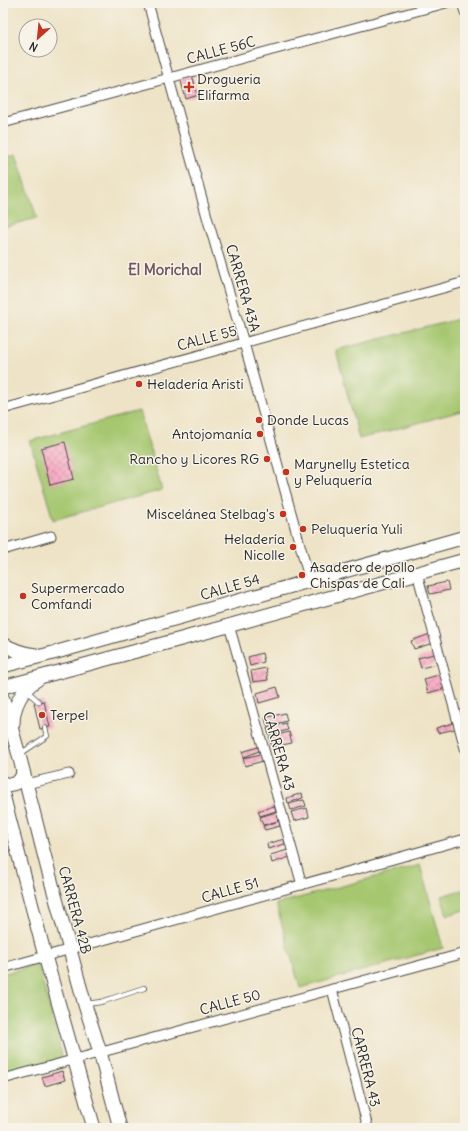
<svg xmlns="http://www.w3.org/2000/svg" width="468" height="1131" font-family="Delius,sans-serif">
	<style>
		.green { fill: #a6c770; stroke: #68794e }
		.building { fill: url(#building-cross-hatch) }
		.lines { fill: none; stroke-linecap: round; stroke-linejoin: round }
		.lane-casing { stroke: #484742; stroke-width: 6 }
		.street-casing { stroke: #484742; stroke-width: 11 }
		.secondary-casing { stroke: #484742; stroke-width: 15 }
		.lane { stroke: #fff; stroke-width: 4.5 }
		.street { stroke: #fff; stroke-width: 9 }
		.secondary { stroke: #fff; stroke-width: 13 }
		.poi-dot { fill: #c8321e; stroke: #f7f3e8; stroke-width: 1.5 }
		.labels { text-anchor: middle; dominant-baseline: central; stroke-width: 3; stroke-linejoin: round; paint-order: stroke }
		.street-label { font-size: 14px; fill: #2b2b2b; stroke: #f7f3e8 }
		.poi-label { font-size: 14px; fill: #2b2b2b; stroke: #f7f3e8; text-anchor: start }
		.neighbourhood-label { font-size: 15px; font-weight: bold; fill: #735660; stroke: #f7f3e8 }
	</style>
	<defs>
		<pattern id="building-cross-hatch" width="8" height="8" patternUnits="userSpaceOnUse"><rect width="8" height="8" fill="#f9a7c3"/><path d="M0 0l8 8M0 8l8-8" fill="none" stroke="#ca889f"/></pattern>
	</defs>
	<rect width="100%" height="100%" fill="#f7f3e8"/>
	<filter id="ink" filterUnits="userSpaceOnUse"><feTurbulence type="fractalNoise" baseFrequency=".025" numOctaves="2"/><feDisplacementMap in="SourceGraphic" scale="8" xChannelSelector="R" yChannelSelector="G"/><feConvolveMatrix kernelMatrix="1 2 1 2 8 2 1 2 1" color-interpolation-filters="sRGB"/></filter>
	<filter id="wash" filterUnits="userSpaceOnUse"><feTurbulence type="fractalNoise" baseFrequency=".012" numOctaves="4" result="noise"/><feDisplacementMap in="SourceGraphic" scale="16" xChannelSelector="R" yChannelSelector="G"/><feGaussianBlur stdDeviation="0.9" result="paint"/><feColorMatrix in="noise" values="0 0 0 0 0 0 0 0 0 0 0 0 0 0 0 0 0 1.4 0 .05"/><feComposite in="paint" operator="in"/></filter>
	<g filter="url(#wash)">
		<rect width="100%" height="100%" fill="#eee3c6"/>
		<g class="green">
			<polygon points="16,154 37,218 3,227 3,158"/>
			<polygon points="463,318 465,326 465,410 359,439 336,350"/>
			<polygon points="139,411 162,490 53,520 30,441"/>
			<polygon points="420,865 443,948 300,988 276,904"/>
			<polygon points="465,889 465,910 447,915 441,896"/>
			<polygon points="38,964 63,1059 3,1075 3,974"/>
		</g>
		<g id="blocks">
			<g class="building">
				<polygon points="192,75 198,95 186,99 180,78"/>
				<polygon points="65,442 74,479 50,485 41,448"/>
				<polygon points="447,582 449,590 430,594 428,586"/>
				<polygon points="430,634 433,643 414,649 411,641"/>
				<polygon points="262,653 264,662 250,666 248,657"/>
				<polygon points="434,654 437,664 421,668 418,658"/>
				<polygon points="266,668 268,680 253,682 251,671"/>
				<polygon points="442,674 446,688 428,693 424,679"/>
				<polygon points="277,687 280,697 259,703 257,693"/>
				<polygon points="44,701 50,727 40,729 34,703"/>
				<polygon points="285,713 287,721 267,726 265,718"/>
				<polygon points="286,723 288,730 269,735 267,728"/>
				<polygon points="453,723 455,729 438,733 436,728"/>
				<polygon points="289,732 292,743 272,747 269,737"/>
				<polygon points="258,747 259,751 244,757 242,752"/>
				<polygon points="261,754 263,761 245,766 243,758"/>
				<polygon points="302,793 303,798 288,803 287,798"/>
				<polygon points="304,800 306,806 291,810 289,804"/>
				<polygon points="274,806 276,811 260,816 258,811"/>
				<polygon points="307,808 309,817 294,821 291,812"/>
				<polygon points="276,812 278,821 263,825 260,817"/>
				<polygon points="279,821 280,826 265,830 263,826"/>
				<polygon points="284,839 285,844 268,849 267,844"/>
				<polygon points="288,850 290,857 272,863 270,855"/>
				<polygon points="62,1071 65,1080 45,1086 42,1077"/>
			</g>
		</g>
	</g>
	<g filter="url(#ink)">
		<use href="#blocks" fill-opacity="0" stroke="#484742" stroke-width="1"/>
		<g class="lines">
			<g class="lane-casing">
				<g id="lane">
					<polyline points="27,691 39,702"/>
					<polyline points="20,754 47,736 45,728"/>
					<polyline points="86,1004 101,1002 144,988"/>
				</g>
			</g>
			<g class="street-casing">
				<g id="street">
					<polyline points="148,3 209,224 244,343 310,581"/>
					<polyline points="462,3 465,12"/>
					<polyline points="3,123 446,3"/>
					<polyline points="3,409 465,282"/>
					<polyline points="3,550 51,536"/>
					<polyline points="417,573 465,748"/>
					<polyline points="229,625 302,885"/>
					<polyline points="26,784 69,774"/>
					<polyline points="3,968 465,839"/>
					<polyline points="332,989 368,1128"/>
					<polyline points="3,1079 465,953"/>
				</g>
			</g>
			<g class="secondary-casing">
				<g id="secondary">
					<path d="M3,644C13,650 24,654 36,655"/>
					<polyline points="3,666 57,652 465,537"/>
					<polyline points="3,687 181,639 465,560"/>
					<polyline points="3,699 19,755 47,866 85,1005 100,1052 120,1128"/>
					<path d="M13,724C13,706 22,689 38,679"/>
					<path d="M3,783C13,787 22,782 23,771"/>
					<polyline points="3,795 45,956 94,1128"/>
				</g>
			</g>
			<use href="#lane" class="lane"/>
			<use href="#street" class="street"/>
			<use href="#secondary" class="secondary"/>
		</g>
	</g>
	<g class="poi-dot">
		<path d="M187 81h4v4h4v4h-4v4h-4v-4h-4v-4h4z"/>
		<circle cx="139" cy="384" r="4"/>
		<circle cx="259" cy="420" r="4"/>
		<circle cx="260" cy="434" r="4"/>
		<circle cx="267" cy="459" r="4"/>
		<circle cx="286" cy="472" r="4"/>
		<circle cx="283" cy="514" r="4"/>
		<circle cx="303" cy="529" r="4"/>
		<circle cx="293" cy="547" r="4"/>
		<circle cx="302" cy="575" r="4"/>
		<circle cx="23" cy="596" r="4"/>
		<circle cx="42" cy="715" r="4"/>
	</g>
	<g class="labels">
		<g class="street-label">
			<text transform="translate(221 50) rotate(-15)">CALLE 56C</text>
			<text transform="translate(243 288) rotate(74)">CARRERA 43A</text>
			<text transform="translate(207 338) rotate(-15)">CALLE 55</text>
			<text transform="translate(230 587) rotate(-16)">CALLE 54</text>
			<text transform="translate(279 751) rotate(74)">CARRERA 43</text>
			<text transform="translate(230 890) rotate(-16)">CALLE 51</text>
			<text transform="translate(75 910) rotate(75)">CARRERA 42B</text>
			<text transform="translate(230 1002) rotate(-15)">CALLE 50</text>
			<text transform="translate(366 1067) rotate(76)">CARRERA 43</text>
		</g>
		<g class="poi-label">
			<text x="197" y="79">Drogueria<tspan x="197" dy="16">Elifarma</tspan></text>
			<text x="147" y="384">Heladería Aristi</text>
			<text x="267" y="420">Donde Lucas</text>
			<text x="252" y="434" text-anchor="end">Antojomanía</text>
			<text x="259" y="459" text-anchor="end">Rancho y Licores RG</text>
			<text x="294" y="464">Marynelly Estetica<tspan x="294" dy="16">y Peluquería</tspan></text>
			<text x="275" y="514" text-anchor="end">Miscelánea Stelbag's</text>
			<text x="311" y="529">Peluquería Yuli</text>
			<text x="285" y="539" text-anchor="end">Heladería<tspan x="285" dy="16">Nicolle</tspan></text>
			<text x="310" y="567">Asadero de pollo<tspan x="310" dy="16">Chispas de Cali</tspan></text>
			<text x="31" y="588">Supermercado<tspan x="31" dy="16">Comfandi</tspan></text>
			<text x="50" y="715">Terpel</text>
		</g>
		<g class="neighbourhood-label">
			<text x="165" y="269">El Morichal</text>
		</g>
	</g>
	<rect width="468" height="1131" fill="none" stroke="#f7f3e8" stroke-width="16"/>
	<g transform="translate(38 38) rotate(207)"><circle r="19" fill="#f7f3e8" stroke="#a5a39c"/>
	<path d="M0-3L7 15L0 10L-7 15Z" fill="#c8321e"/>
	<text y="-6" font-size="11" font-weight="bold" text-anchor="middle" fill="#2b2b2b">N</text>
	</g>
</svg>
